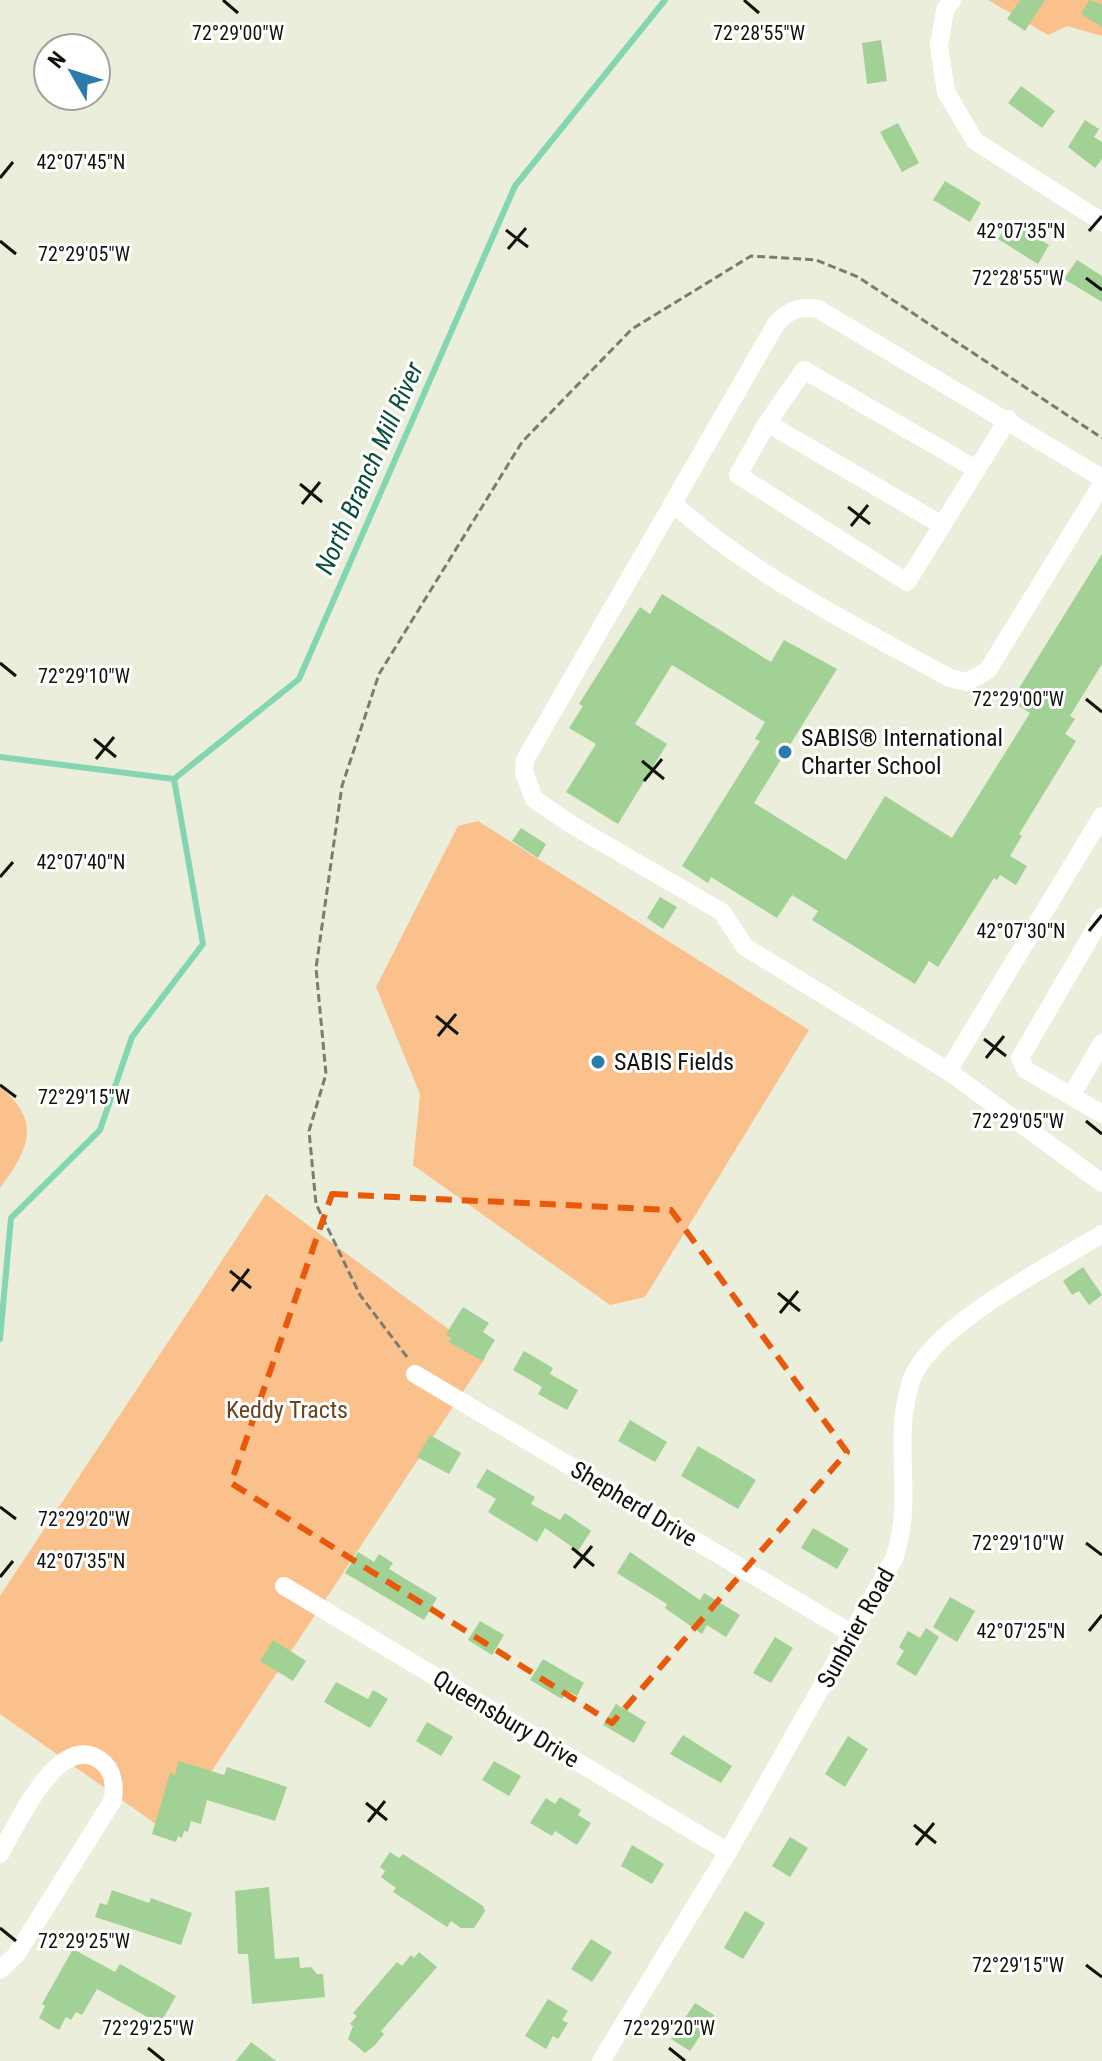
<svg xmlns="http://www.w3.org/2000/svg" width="1102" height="2061" font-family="'Roboto Condensed',sans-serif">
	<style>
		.green { fill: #fac18d }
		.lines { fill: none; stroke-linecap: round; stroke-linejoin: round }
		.stream { stroke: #84d6b2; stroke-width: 6 }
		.building { fill: #a1d195 }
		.path { stroke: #7b7c70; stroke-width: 3; stroke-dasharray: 8 4; stroke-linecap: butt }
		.minor { stroke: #fff; stroke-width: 18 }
		.marked { fill: none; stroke: #e8590c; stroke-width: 6; stroke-dasharray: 16 10; stroke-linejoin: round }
		.ticks { fill: none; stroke: #12130d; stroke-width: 3 }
		.poi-dot { fill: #2b7cad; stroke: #fff; stroke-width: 3 }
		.labels { text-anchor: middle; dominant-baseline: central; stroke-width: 6; stroke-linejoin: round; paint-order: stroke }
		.poi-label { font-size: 24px; fill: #12130d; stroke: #fff; text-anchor: start }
		.park-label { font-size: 24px; fill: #6a441c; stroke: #fff }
		.street-label { font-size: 24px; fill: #12130d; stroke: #fff }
		.water-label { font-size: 26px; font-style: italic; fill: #0a4f38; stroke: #fff }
		.ticks-label { font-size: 20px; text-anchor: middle; fill: #12130d; stroke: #fff; stroke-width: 6; stroke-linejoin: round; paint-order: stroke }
	</style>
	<rect width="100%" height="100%" fill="#ebeedb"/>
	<g class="green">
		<polygon points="988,0 1102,0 1102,36 1067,26 1048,35"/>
		<polygon points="478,821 809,1030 645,1297 610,1305 413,1165 420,1094 376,987 458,826"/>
		<path d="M0,1087C43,1122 28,1150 0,1188Z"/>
		<polygon points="266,1194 486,1357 170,1834 0,1714 0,1596"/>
	</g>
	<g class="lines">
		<g class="stream">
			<polyline points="0,757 174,779 299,679 515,186 665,0"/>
			<polyline points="0,1339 11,1218 100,1130 132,1037 203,944 174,779"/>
		</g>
	</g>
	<g class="building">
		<polygon points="1020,0 1045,0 1025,31 1007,19"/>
		<polygon points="1089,0 1102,4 1102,27 1081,14"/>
		<polygon points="881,40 887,81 867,84 862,43"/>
		<polygon points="1021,86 1055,111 1042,128 1008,103"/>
		<polygon points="1085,120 1099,129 1094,137 1102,142 1102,159 1095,168 1068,147"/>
		<polygon points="898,123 919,163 902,172 880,132"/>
		<polygon points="945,181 981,203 970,222 933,200"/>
		<polygon points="1010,221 1049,245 1038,264 998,239"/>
		<polygon points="1077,260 1102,276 1102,302 1064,279"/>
		<polygon points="1102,554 1102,664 1070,716 1075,719 1065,734 1076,741 1019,834 1022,836 1010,856 1027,866 1016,885 1000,875 997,880 994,878 938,967 929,961 915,984 812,920 818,911 792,895 777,918 711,877 708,883 682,866 760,741 755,739 765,722 672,665 635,724 667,744 618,824 566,792 596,744 569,728 583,706 579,704 640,607 650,614 662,594 771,662 784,640 837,669 754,803 846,860 885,796 952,838 1030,713 1011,701"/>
		<polygon points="521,828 546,844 538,858 512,841"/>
		<polygon points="660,897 677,907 663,929 647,918"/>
		<polygon points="1083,1267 1102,1295 1089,1305 1079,1291 1072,1295 1063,1281"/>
		<polygon points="463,1307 489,1323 483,1332 495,1340 482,1361 449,1342 451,1338 446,1334"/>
		<polygon points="524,1351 553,1368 550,1374 578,1390 567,1410 538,1394 542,1387 513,1370"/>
		<polygon points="630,1420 667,1442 655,1462 618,1441"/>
		<polygon points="430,1435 461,1453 449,1474 417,1457"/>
		<polygon points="698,1446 756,1480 738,1509 681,1476"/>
		<polygon points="487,1469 535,1497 531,1504 560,1520 565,1513 591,1531 578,1551 545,1528 537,1542 488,1512 496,1499 476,1487"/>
		<polygon points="813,1528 849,1549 837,1569 801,1548"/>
		<polygon points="358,1552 374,1562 379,1554 393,1563 389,1569 437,1598 424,1620 345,1573"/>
		<polygon points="630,1552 700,1600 704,1593 740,1615 726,1637 707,1625 702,1634 665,1608 667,1604 617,1573"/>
		<polygon points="950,1597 975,1611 957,1642 933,1627"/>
		<polygon points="480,1621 504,1635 492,1655 468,1640"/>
		<polygon points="926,1628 939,1637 916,1676 896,1664 904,1651 899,1647 908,1631 920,1638"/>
		<polygon points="775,1637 793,1648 771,1683 753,1673"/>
		<polygon points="273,1640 306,1661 293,1681 260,1661"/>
		<polygon points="543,1659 584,1683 577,1696 567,1691 562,1699 530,1680"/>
		<polygon points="336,1682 368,1699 373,1690 388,1699 370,1728 324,1702"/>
		<polygon points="616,1704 646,1722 634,1743 603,1725"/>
		<polygon points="427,1722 453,1737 441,1756 416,1741"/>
		<polygon points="683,1735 732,1766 721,1783 670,1754"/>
		<polygon points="848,1736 868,1749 845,1787 825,1774"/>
		<polygon points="179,1761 224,1775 227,1767 287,1787 275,1821 207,1800 201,1824 191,1821 188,1832 184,1831 182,1838 178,1836 176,1842 152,1834 170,1773 175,1775"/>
		<polygon points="494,1761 521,1776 509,1796 482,1780"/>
		<polygon points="560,1797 581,1810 578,1815 591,1823 577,1845 555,1831 552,1836 530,1823 546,1798 555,1804"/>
		<polygon points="790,1837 808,1848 790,1877 772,1866"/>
		<polygon points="632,1845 664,1864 652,1884 621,1866"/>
		<polygon points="390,1852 399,1858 403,1854 483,1906 485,1911 474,1928 461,1928 451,1921 447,1927 393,1892 396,1888 381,1877 385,1871 380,1867"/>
		<polygon points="269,1887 275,1959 299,1957 300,1968 311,1967 317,1974 323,1974 325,1997 252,2004 248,1954 238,1954 235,1891"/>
		<polygon points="112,1890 149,1903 151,1898 192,1913 181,1945 95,1917 100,1903 107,1905"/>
		<polygon points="745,1911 765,1923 743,1959 724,1948"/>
		<polygon points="591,1939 612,1952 592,1982 571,1969"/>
		<polygon points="73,1949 115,1972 120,1964 176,1996 160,2024 97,1989 82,2015 76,2012 71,2020 66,2017 59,2030 39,2018 45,2006 42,2004"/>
		<polygon points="419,1952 437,1967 381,2031 384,2034 374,2046 365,2053 348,2039 353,2026 350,2024 357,2016 353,2013 397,1962 402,1966 411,1955 414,1958"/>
		<polygon points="548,1999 568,2011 562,2020 568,2023 558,2039 553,2036 546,2049 525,2036"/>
		<polygon points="695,2003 714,2015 690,2051 671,2039"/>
		<polygon points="251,2042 276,2061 236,2061"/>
	</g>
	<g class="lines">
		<polyline class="path" points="407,1357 360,1295 316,1204 309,1131 326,1074 316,968 342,786 379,674 522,442 632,329 751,256 816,260 858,277 1102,438"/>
		<g class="minor">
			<polyline points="952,0 945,10 939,46 946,92 975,141 1102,222"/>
			<polyline points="767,423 942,525"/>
			<polyline points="976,469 804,370 767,423 738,475 907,582 1008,419"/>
			<path d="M674,504C749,573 860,629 950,678L967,682L988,670L1102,484"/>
			<polyline points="1102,816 948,1071 1102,1183"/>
			<polyline points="1102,917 1020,1058 1026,1070 1102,1114"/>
			<path d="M948,1071L745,947L722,912L572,825L534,799L524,772L525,760L776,324C789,310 799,306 818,309L1102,478"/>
			<polyline points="1071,1096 1102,1043"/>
			<polyline points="415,1374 854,1635"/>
			<polyline points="284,1586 728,1852"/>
			<path d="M0,1854C17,1825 58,1731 100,1760C114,1770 115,1785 113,1800L16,1955L0,1970"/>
			<path d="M601,2061L728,1852L895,1557C910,1506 900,1474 903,1424C904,1410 908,1388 913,1376C940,1320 1049,1267 1102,1234"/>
		</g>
	</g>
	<path class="marked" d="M332,1194L671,1210L847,1452L612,1723L231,1483Z"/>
	<path class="ticks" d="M223,0L238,13M744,0L759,13M0,178L13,162M506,230L528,247M1089,231L1102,216M0,241L16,254M508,249L526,228M1086,278L1102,290M300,484L322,502M302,504L320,482M848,507L870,524M851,526L868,505M0,663L16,676M1086,699L1102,712M94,739L116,757M96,759L114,737M642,761L664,779M644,781L662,759M0,877L13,862M1089,931L1102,915M436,1016L458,1034M438,1036L456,1014M984,1039L1006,1056M986,1058L1004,1036M0,1085L16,1097M1086,1121L1102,1134M230,1271L251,1288M232,1291L249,1269M778,1293L800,1311M780,1313L798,1291M0,1507L16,1519M1086,1543L1102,1555M572,1548L594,1566M574,1568L592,1546M0,1577L13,1561M1089,1631L1102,1615M366,1803L387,1820M368,1822L385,1801M914,1825L936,1843M916,1845L934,1823M0,1928L16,1941M1086,1965L1102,1977M148,2048L164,2061M669,2048L685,2061"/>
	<g class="poi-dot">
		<circle cx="785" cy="752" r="8"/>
		<circle cx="598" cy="1062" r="8"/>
	</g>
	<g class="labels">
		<g class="poi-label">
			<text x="801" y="738">SABIS® International<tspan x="801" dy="28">Charter School</tspan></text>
			<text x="614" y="1062">SABIS Fields</text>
		</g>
		<g class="park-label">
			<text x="287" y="1410">Keddy Tracts</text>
		</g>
		<g class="street-label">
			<text transform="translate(634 1504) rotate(31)">Shepherd Drive</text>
			<text transform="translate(856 1628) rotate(-61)">Sunbrier Road</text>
			<text transform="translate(506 1719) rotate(31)">Queensbury Drive</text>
		</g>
		<g class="water-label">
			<text transform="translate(369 468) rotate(-66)">North Branch Mill River</text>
		</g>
	</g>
	<g class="ticks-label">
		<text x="238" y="40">72°29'00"W</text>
		<text x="759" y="40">72°28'55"W</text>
		<text x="81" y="169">42°07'45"N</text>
		<text x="1021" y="238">42°07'35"N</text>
		<text x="84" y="261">72°29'05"W</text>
		<text x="1018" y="285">72°28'55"W</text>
		<text x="84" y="683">72°29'10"W</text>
		<text x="1018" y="706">72°29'00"W</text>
		<text x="81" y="869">42°07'40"N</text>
		<text x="1021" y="938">42°07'30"N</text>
		<text x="84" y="1104">72°29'15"W</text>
		<text x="1018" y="1128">72°29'05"W</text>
		<text x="84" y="1526">72°29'20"W</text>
		<text x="1018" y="1550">72°29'10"W</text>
		<text x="81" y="1568">42°07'35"N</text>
		<text x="1021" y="1638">42°07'25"N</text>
		<text x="84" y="1948">72°29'25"W</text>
		<text x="1018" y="1972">72°29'15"W</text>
		<text x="148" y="2035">72°29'25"W</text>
		<text x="669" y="2035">72°29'20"W</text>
	</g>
	<g transform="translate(72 72) rotate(309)"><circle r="38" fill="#ffffff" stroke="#a0a19e" stroke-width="2"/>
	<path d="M0-6L14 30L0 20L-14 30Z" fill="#2b7cad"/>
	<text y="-12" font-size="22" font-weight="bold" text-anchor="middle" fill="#12130d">N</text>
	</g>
</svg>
